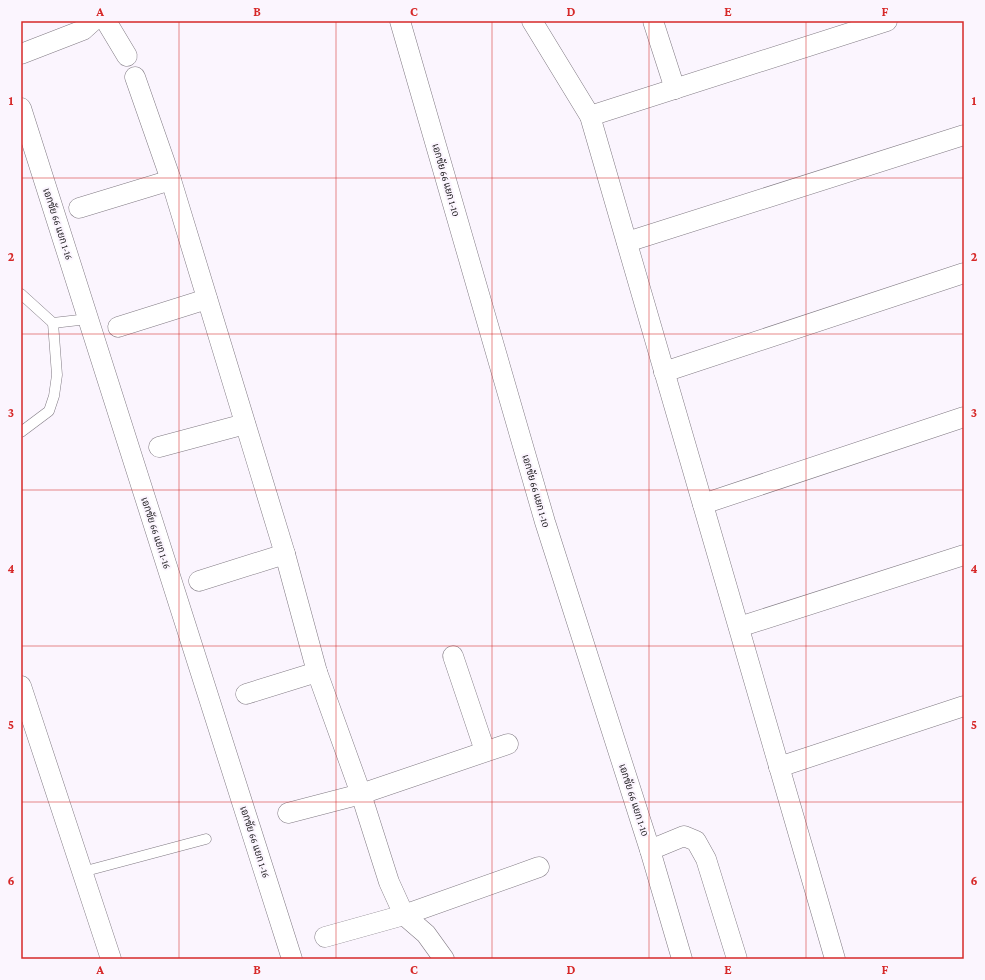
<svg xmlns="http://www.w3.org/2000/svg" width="985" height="980" font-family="'Crimson Pro',Sarabun,serif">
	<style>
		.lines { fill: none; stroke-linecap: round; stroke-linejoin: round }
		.service-casing { stroke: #807a83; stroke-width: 11 }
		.minor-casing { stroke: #807a83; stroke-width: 21 }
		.service { stroke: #fff; stroke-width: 10 }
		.minor { stroke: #fff; stroke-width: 20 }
		.grid { fill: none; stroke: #d62828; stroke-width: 1; stroke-opacity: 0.55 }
		.labels { text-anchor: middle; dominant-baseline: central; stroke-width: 4; stroke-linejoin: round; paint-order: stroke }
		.street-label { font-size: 10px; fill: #232124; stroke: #fbf5fe }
		.neatline { fill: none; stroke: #d62828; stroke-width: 1.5 }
		.grid-label { font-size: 13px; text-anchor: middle; font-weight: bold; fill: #d62828 }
	</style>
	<rect width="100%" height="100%" fill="#fbf5fe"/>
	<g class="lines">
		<g class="service-casing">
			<g id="service">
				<polyline points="21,294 53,323 88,319"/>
				<polyline points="21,432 49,411 54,396 57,375 53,323"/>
				<polyline points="82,872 206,839"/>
			</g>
		</g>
		<g class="minor-casing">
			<g id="minor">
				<polyline points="106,21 127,56"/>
				<polyline points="400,21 545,522 650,850 682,959"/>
				<polyline points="532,21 590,116 835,959"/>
				<polyline points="653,21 675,89"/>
				<polyline points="21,54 83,30 93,21"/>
				<polyline points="135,77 171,180 285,554 317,672 361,794 389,882 404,915 426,934 444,959"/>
				<polyline points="21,108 292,959"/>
				<polyline points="590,116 887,21"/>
				<polyline points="79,208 171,180"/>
				<polyline points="627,242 964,135"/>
				<polyline points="118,327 207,299"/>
				<polyline points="664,372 964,273"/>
				<polyline points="159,447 245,424"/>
				<polyline points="703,504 964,417"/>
				<polyline points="199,581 285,554"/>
				<polyline points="739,627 964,555"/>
				<polyline points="453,656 485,751"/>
				<polyline points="21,686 111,959"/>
				<polyline points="246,694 317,672"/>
				<polyline points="779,767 964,706"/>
				<polyline points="288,813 361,794 508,744"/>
				<polyline points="650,850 684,836 696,841 706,859 737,959"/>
				<polyline points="325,937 404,915 539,867"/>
			</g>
		</g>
		<use href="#service" class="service"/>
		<use href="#minor" class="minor"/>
	</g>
	<path class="grid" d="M179,21V959M336,21V959M492,21V959M649,21V959M806,21V959M21,178H964M21,334H964M21,490H964M21,646H964M21,802H964"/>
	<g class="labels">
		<g class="street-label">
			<text transform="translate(446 180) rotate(74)">เอกชัย 66 แยก 1-10</text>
			<text transform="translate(58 224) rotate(72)">เอกชัย 66 แยก 1-16</text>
			<text transform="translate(536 491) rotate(74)">เอกชัย 66 แยก 1-10</text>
			<text transform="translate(156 533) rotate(72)">เอกชัย 66 แยก 1-16</text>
			<text transform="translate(634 800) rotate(72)">เอกชัย 66 แยก 1-10</text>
			<text transform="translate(255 842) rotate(72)">เอกชัย 66 แยก 1-16</text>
		</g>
	</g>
	<rect width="985" height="980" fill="none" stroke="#fbf5fe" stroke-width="44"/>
	<rect x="22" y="22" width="941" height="936" class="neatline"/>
	<g class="grid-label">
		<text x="100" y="16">A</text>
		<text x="257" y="16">B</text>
		<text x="414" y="16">C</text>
		<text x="571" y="16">D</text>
		<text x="728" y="16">E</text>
		<text x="885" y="16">F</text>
		<text x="11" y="105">1</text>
		<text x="974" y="105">1</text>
		<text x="11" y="261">2</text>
		<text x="974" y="261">2</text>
		<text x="11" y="417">3</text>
		<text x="974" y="417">3</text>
		<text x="11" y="573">4</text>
		<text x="974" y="573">4</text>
		<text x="11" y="729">5</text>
		<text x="974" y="729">5</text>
		<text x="11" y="885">6</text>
		<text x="974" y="885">6</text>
		<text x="100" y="974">A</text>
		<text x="257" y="974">B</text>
		<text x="414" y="974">C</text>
		<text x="571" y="974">D</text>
		<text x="728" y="974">E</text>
		<text x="885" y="974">F</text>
	</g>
</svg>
